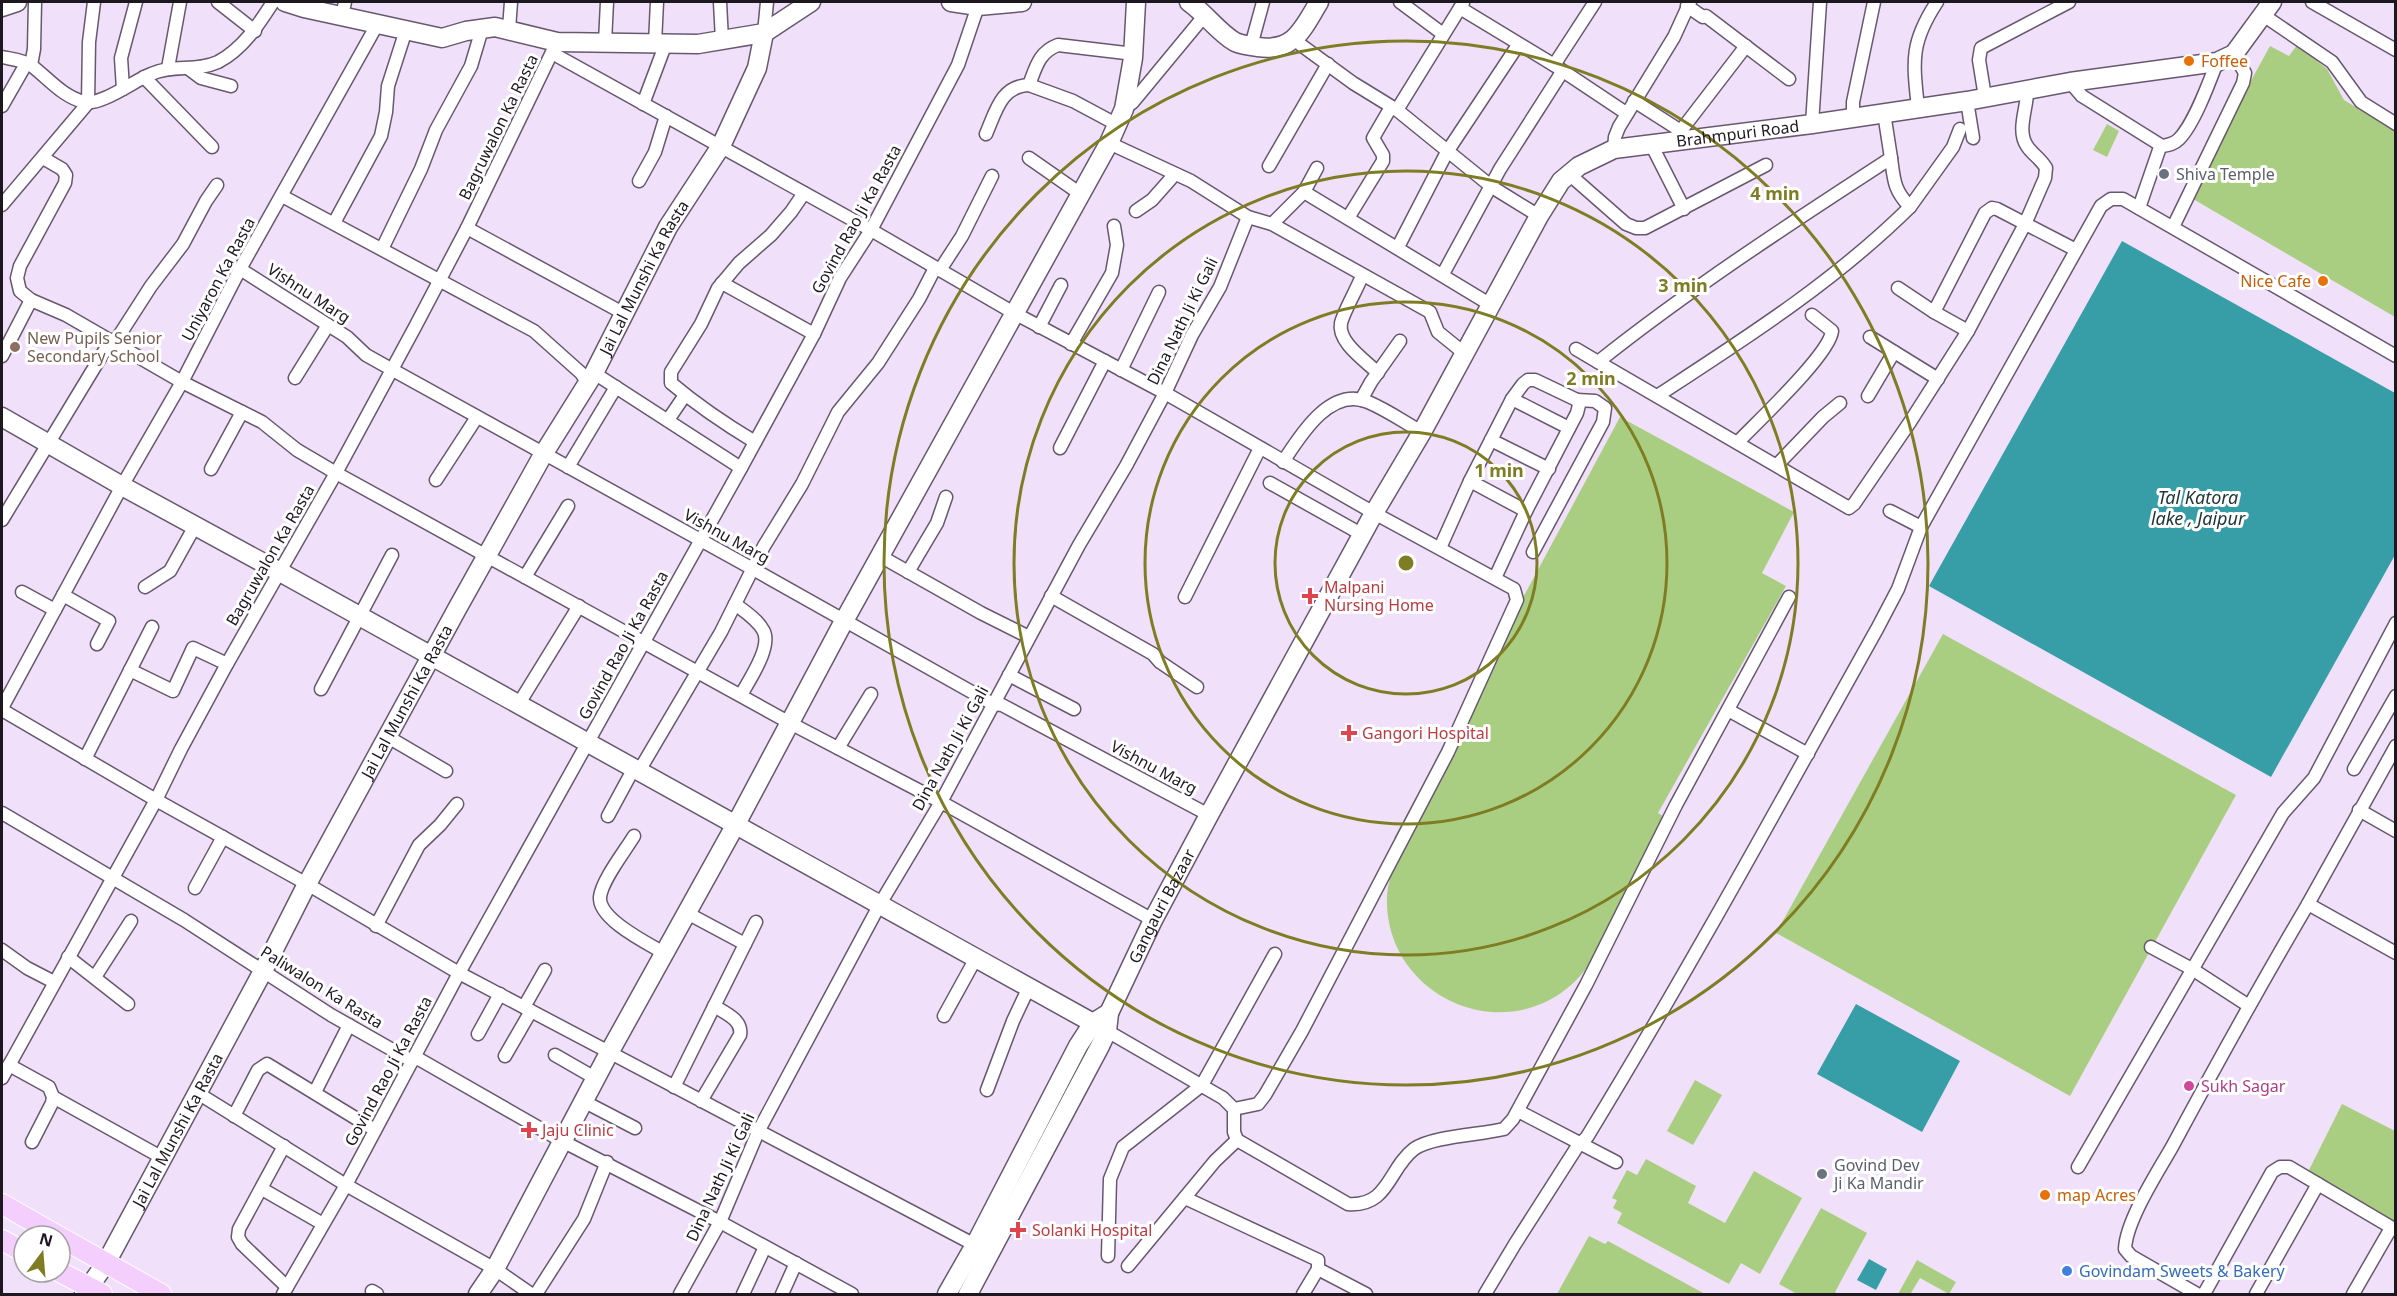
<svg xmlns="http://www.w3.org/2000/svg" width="2397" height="1296" font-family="'Noto Sans',sans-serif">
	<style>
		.green { fill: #aace81 }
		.water { fill: #379ea7 }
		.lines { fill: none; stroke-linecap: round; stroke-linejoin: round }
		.street-casing { stroke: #67586e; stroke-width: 15 }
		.secondary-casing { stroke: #67586e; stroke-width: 21 }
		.primary-casing { stroke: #fff; stroke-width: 22 }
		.street { stroke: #fff; stroke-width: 12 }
		.secondary { stroke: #fff; stroke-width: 18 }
		.primary { stroke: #f4cffd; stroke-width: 20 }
		.ring { fill: none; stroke: #7f7d24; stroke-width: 3 }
		.food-dot { fill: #e8710a; stroke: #fff; stroke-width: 2 }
		.worship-dot { fill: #6b7280; stroke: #fff; stroke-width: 2 }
		.education-dot { fill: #8d6e63; stroke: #fff; stroke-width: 2 }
		.health-dot { fill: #e0444e; stroke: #fff; stroke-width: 2 }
		.hotel-dot { fill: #d1479c; stroke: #fff; stroke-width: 2 }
		.shop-dot { fill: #3f7fe0; stroke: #fff; stroke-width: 2 }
		.labels { text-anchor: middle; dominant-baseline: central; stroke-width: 6; stroke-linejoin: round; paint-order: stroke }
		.food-label { font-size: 16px; fill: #c56008; stroke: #fff; text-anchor: start }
		.street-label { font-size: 16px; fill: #1d1720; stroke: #fff }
		.worship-label { font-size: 16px; fill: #5b616d; stroke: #fff; text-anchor: start }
		.education-label { font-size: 16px; fill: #785e54; stroke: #fff; text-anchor: start }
		.health-label { font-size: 16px; fill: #be3a42; stroke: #fff; text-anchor: start }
		.hotel-label { font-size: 16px; fill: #b23c85; stroke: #fff; text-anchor: start }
		.shop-label { font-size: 16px; fill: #366cbe; stroke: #fff; text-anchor: start }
		.water-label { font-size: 18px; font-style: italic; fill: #21383a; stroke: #fff }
		.centre { fill: #7f7d24; stroke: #fff; stroke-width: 3 }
		.ring-label { font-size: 18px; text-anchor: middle; font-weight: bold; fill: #7f7d24; stroke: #fff; stroke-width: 6; stroke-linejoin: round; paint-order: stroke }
	</style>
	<rect width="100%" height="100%" fill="#f1e0fa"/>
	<g class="green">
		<polygon points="2297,45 2327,69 2344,100 2395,131 2395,317 2188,196 2270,46 2289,56"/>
		<polygon points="2107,124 2119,131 2107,157 2093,150"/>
		<path d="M1620,417L1794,512L1762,573L1786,586L1658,813L1671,821C1654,851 1638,880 1621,909C1605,939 1590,973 1561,993C1490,1042 1391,992 1387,906C1386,884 1393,865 1403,845L1394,838Z"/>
		<polygon points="1943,634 2236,795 2070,1096 1776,933"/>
		<polygon points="1695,1080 1722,1095 1693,1145 1667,1131"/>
		<polygon points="2342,1104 2395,1131 2395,1226 2308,1172"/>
		<polygon points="1646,1159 1696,1186 1688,1203 1725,1223 1754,1171 1802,1198 1760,1274 1741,1263 1729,1284 1617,1223 1622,1213 1613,1208 1617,1200 1612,1198 1627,1170 1637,1175"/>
		<polygon points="1821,1208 1867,1233 1835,1292 1839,1294 1797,1294 1779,1284"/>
		<polygon points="1589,1236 1605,1244 1608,1241 1705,1294 1557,1294"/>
		<polygon points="1917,1260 1956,1282 1949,1294 1920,1278 1911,1293 1914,1294 1898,1294"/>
	</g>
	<g class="water">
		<polygon points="2122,241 2395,393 2395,555 2271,777 1929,586"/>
		<polygon points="1856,1004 1960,1061 1922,1132 1817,1074"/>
		<polygon points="1869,1259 1887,1269 1876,1290 1857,1280"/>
	</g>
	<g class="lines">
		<g class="street-casing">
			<g id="street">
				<polyline points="218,2 255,31"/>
				<polyline points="720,2 722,40"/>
				<polyline points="1400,2 1443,34"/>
				<polyline points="2312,2 2396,50"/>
				<polyline points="1687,6 1703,17 1706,16 1789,79"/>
				<polyline points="1460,8 1554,65 1626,113"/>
				<polyline points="2263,15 2332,62 2361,102 2396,124"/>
				<polyline points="342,16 345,2"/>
				<polyline points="509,29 511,2"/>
				<polyline points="764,33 767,2"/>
				<polyline points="1295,37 1301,45 1353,83 1397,110 1492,187 1539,216"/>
				<polyline points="605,42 607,2"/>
				<polyline points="655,43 657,2"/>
				<polyline points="1251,46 1263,2"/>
				<polyline points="552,53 871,230 1014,313 1165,393 1374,513 1514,589 1517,600 1448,752 1302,1031 1265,1095 1258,1104 1234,1109"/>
				<path d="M2,57C11,59 24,60 32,66C50,80 62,96 84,102C101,106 135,80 151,74C173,64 196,72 218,62C243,49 259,24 273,2"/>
				<polyline points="31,65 34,49 35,2"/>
				<polyline points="1554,65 1595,2"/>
				<polyline points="168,68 180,2"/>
				<polyline points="189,69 201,78 231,86"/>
				<polyline points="144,77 212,147"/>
				<path d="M2070,82L2082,96L2162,146C2169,145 2174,144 2179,139C2194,124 2209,83 2217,62"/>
				<polyline points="123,89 121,58 136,2"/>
				<polyline points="1985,97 1979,60 1981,48 2069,2"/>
				<polyline points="1634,101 1681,131"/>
				<polyline points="1967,101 1973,138"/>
				<polyline points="643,104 666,43"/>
				<polyline points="2,106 26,64"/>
				<path d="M1918,108C1913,61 1910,43 1937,2"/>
				<polyline points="1124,109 1133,102 1205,15"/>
				<polyline points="1397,110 1463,3"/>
				<path d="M1884,113L1891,158C1791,223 1691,288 1598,362L1849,508L1854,504L1910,422L1968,331L2025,224L2045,178L2046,168C2041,159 2032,154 2027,146C2016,130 2028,107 2027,90"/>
				<polyline points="1853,118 1853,102 1874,2"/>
				<path d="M1116,124L1073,101L1029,85C1036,67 1039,52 1058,45L1134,54"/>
				<polyline points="1812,124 1820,2"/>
				<path d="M986,134C996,111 1001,86 1029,85"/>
				<polyline points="1673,141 1746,46"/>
				<polyline points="1109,143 1191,181 1248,217 1272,224 1430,312 1438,332 1464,353"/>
				<polyline points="1651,144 1684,209"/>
				<polyline points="1614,149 1615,137 1619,127 1674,37 1690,2"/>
				<polyline points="43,158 62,169 66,175 65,183 20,266 17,278 20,291 31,300 66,315 182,382 262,422 297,450 336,473 790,723 941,802 1153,920"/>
				<polyline points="1029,158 1082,195"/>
				<path d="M1891,158C1894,181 1894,190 1910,207L1953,147L1960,129"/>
				<polyline points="1269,166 1328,64"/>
				<polyline points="1569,174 1626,224 1636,228 1645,228 1766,165"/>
				<polyline points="639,181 655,152 666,116"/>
				<polyline points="1304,192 1317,168"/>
				<polyline points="282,196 534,331 581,373 588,383"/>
				<polyline points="2,205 88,103 89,42 94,2"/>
				<polyline points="2139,208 2159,150"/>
				<polyline points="1136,211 1152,200 1175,174"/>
				<polyline points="1348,218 1383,161 1383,155 1373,138 1391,107"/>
				<polyline points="334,223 381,136 386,112 388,86 406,30"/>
				<polyline points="1272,224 1304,192 1491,305"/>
				<polyline points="2173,227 2243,83 2245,73 2234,54"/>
				<polyline points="467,228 623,313"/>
				<polyline points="1398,247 1447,152 1518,45"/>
				<polyline points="382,249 421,169 436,130 471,66 482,29"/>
				<polyline points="240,269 347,337 366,355 391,369 753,569 993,704 1002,705 1209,815"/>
				<polyline points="940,270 962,236 992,176"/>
				<polyline points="1443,274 1500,169 1562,72"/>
				<path d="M1362,276C1357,289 1344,311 1341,323C1337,342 1366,361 1378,373"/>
				<polyline points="722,283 814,334"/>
				<polyline points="1898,288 1934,312"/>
				<polyline points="1039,327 1061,285"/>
				<polyline points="1968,331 1934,312 1985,213 1992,208 1997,209 2076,250"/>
				<polyline points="1870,337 1938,379"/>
				<polyline points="115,342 151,286 183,244 206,201 217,185"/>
				<polyline points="1071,344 1112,273 1117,245 1114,226"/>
				<polyline points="1576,349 1598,362"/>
				<polyline points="2,356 31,300"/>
				<polyline points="1121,370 1159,292"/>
				<polyline points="594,373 741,468"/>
				<polyline points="295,378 328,325"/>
				<path d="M1657,396C1746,338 1834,282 1910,207"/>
				<polyline points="1868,396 1894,352"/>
				<polyline points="1512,399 1569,428"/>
				<polyline points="1361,400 1371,382 1400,341"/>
				<polyline points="668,420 685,395"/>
				<polyline points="1491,440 1549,469"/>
				<path d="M755,442C725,424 697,405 671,383V372L701,324L718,288L739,263L771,235L791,212L804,193"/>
				<path d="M1738,442C1757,422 1830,354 1832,331L1812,315"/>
				<polyline points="1060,448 1105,361"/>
				<path d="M1283,462C1300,436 1330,386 1368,402C1387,410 1404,422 1422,432"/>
				<polyline points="1777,465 1823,417 1840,403"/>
				<polyline points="568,467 616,387"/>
				<polyline points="211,469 242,412"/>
				<polyline points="436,480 477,417"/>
				<polyline points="1470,481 1526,511"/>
				<polyline points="1270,483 1363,535"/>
				<polyline points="1890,511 1921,527"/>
				<polyline points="2,520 111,340"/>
				<polyline points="1440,548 1470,481 1512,399 1523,384 1528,380 1535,380 1577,400 1579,405 1577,413 1526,511 1495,578"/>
				<polyline points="1533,552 1603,422 1605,408 1595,401 1577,400"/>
				<polyline points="880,556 981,613 1029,637"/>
				<polyline points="908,572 937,523 946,497"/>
				<polyline points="525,577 568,506"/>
				<polyline points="145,587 170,571 195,526"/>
				<polyline points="22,592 55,610"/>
				<polyline points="63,595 109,621 97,644"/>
				<polyline points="1051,596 1153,654 1160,662 1197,687"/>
				<polyline points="1185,597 1260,448"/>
				<path d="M735,604C744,611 757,619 763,630C773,646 749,680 741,695"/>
				<polyline points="130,670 173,691 193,648 227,664"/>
				<polyline points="1009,675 1074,709"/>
				<polyline points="321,689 392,555"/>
				<polyline points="518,705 579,606"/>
				<polyline points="2,708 122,486 182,382 240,269 378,23"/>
				<polyline points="2,710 156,800 307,884 459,973 975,1245"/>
				<polyline points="1728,710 1808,754"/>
				<polyline points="388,737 446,771"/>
				<polyline points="2396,746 2308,904 2396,953"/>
				<polyline points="838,748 871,694"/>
				<polyline points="85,759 152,627"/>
				<polyline points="2354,769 2396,696"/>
				<polyline points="639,771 721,632 764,546 802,484 838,412 878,363 919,299 935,268"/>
				<polyline points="2359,810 2396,831"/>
				<polyline points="2,813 184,920 331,1015 412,1061 417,1058 562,1141 720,1222 852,1294"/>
				<polyline points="608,816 634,768"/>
				<path d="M634,836C625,851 602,880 600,897C598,919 647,943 664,953"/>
				<polyline points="195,888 223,837"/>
				<polyline points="687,913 745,944"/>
				<polyline points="376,926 419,845 440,825 457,804"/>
				<polyline points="2151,947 2192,969 2249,1006"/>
				<polyline points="2,950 27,968 54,982"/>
				<polyline points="68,957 128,1004"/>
				<polyline points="95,977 131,921"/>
				<polyline points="524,1007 545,970"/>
				<polyline points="944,1016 976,958"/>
				<path d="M1102,1028L1223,1098L1234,1109V1132L1237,1140L1348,1204C1389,1207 1388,1169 1414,1149C1433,1136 1479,1135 1504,1129L1513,1119L1586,985L1676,805L1789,597"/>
				<polyline points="478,1034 500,994"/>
				<polyline points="555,1055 595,1078"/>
				<polyline points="505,1056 531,1011"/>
				<polyline points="9,1065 49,1087 53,1097 52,1103 32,1142"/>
				<polyline points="2,1078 156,800 181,749 227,664 336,473 415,327 467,228 555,46"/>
				<polyline points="674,1087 756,922"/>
				<polyline points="987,1090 1013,1021 1029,987"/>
				<polyline points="196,1092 346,1185 495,1269 531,1294"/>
				<polyline points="315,1092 349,1025"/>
				<polyline points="53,1097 161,1157"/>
				<polyline points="583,1101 635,1128"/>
				<path d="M701,1101L740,1035C743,1020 725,1013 714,1006"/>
				<polyline points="1518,1111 1616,1162"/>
				<polyline points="234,1116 258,1070 267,1064 375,1130"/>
				<polyline points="284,1146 239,1229 238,1237 242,1244 287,1287"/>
				<polyline points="2078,1167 2283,813 2314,778 2396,623"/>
				<polyline points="262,1189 323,1224"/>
				<polyline points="1185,1198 1318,1260 1318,1269 1303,1294"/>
				<polyline points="1108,1256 1110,1179 1123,1147 1202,1085 1275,954"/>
				<polyline points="1128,1266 1215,1161 1237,1140"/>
				<polyline points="1318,1269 1366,1294"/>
				<polyline points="372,1291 377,1294"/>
				<polyline points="283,1294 346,1185 459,973 741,468 814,334 840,278 871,230 958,65 978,6"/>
				<polyline points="536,1294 584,1219 607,1162"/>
				<polyline points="680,1294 720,1222 758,1132 880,904 941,802 1079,545 1126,466 1165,393 1192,335 1220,287 1248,217"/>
				<polyline points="743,1294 765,1247"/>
				<polyline points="782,1294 796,1263"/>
				<path d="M1485,1294L1515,1244L1577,1147L1587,1137C1689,970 1782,799 1877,629L1898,589L1921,527L2101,206L2111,199H2123L2396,356"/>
				<path d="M2197,1294L2131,1256L2125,1249C2126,1221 2157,1173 2172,1147C2216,1065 2261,984 2308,904"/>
				<polyline points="2204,1294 2272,1172 2280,1167 2289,1167 2396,1230"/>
				<polyline points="2256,1294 2318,1184"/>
				<polyline points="2353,1294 2391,1228"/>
			</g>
		</g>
		<g class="secondary-casing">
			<g id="secondary">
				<polyline points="285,2 304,8 442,38 466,31 495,27 557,42 698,44 764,33 811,2"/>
				<polyline points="951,2 978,6 1022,2"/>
				<path d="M1189,2C1205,13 1218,32 1235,42C1242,45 1250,46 1258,47C1294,52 1302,30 1319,2"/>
				<polyline points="2,7 17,2"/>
				<polyline points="2,417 122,486 280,572 1093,1023"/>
				<path id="s1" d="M84,1294L106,1263L263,971L307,884L457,609L544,453L594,373L668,227L721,146L757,68L764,33"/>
				<polyline points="478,1294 495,1269 609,1053 736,824 844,621 1109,143 1124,109 1133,58 1136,2"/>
				<path id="s2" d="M947,1294L975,1245L1078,1046L1093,1023L1109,1013L1153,920L1209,815L1374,513L1422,432L1539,216L1561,181L1579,166L1614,149L1812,124L1967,101L2070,82L2217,62L2234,54L2272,2"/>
				<polyline points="968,1294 1100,1046 1107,1031 1109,1013"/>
			</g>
		</g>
		<g class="primary-casing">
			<g id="primary">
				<polyline points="2,1204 58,1236"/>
				<polyline points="60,1237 161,1294"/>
				<polyline points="2,1240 24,1252"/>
				<polyline points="60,1272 102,1294"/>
			</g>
		</g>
		<use href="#street" class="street"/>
		<use href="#secondary" class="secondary"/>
		<use href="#primary" class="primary"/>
	</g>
	<g class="ring">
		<circle cx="1406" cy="563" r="131"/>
		<circle cx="1406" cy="563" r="261"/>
		<circle cx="1406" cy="563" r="392"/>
		<circle cx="1406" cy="563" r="522"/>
	</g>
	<g class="food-dot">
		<circle cx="2189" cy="61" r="6"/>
		<circle cx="2323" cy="281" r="6"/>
		<circle cx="2045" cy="1195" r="6"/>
	</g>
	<g class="worship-dot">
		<circle cx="2164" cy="174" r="6"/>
		<circle cx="1822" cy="1174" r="6"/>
	</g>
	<circle class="education-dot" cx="15" cy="347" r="6"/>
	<g class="health-dot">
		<path d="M1307 587h6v6h6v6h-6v6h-6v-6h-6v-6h6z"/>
		<path d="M1346 724h6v6h6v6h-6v6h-6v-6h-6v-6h6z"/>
		<path d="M526 1121h6v6h6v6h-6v6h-6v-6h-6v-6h6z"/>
		<path d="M1015 1221h6v6h6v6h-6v6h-6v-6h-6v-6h6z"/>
	</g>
	<circle class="hotel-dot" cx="2189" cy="1086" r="6"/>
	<circle class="shop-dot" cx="2067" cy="1271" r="6"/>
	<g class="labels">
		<g class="food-label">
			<text x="2201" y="61">Foffee</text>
			<text x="2311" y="281" text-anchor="end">Nice Cafe</text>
			<text x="2057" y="1195">map Acres</text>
		</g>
		<g class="street-label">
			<text transform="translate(498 127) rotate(-64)">Bagruwalon Ka Rasta</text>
			<text stroke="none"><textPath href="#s2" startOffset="1461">Brahmpuri Road</textPath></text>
			<text transform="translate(856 219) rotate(-61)">Govind Rao Ji Ka Rasta</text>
			<text stroke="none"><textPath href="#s1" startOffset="1161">Jai Lal Munshi Ka Rasta</textPath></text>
			<text transform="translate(218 279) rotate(-62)">Uniyaron Ka Rasta</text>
			<text transform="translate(309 293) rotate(33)">Vishnu Marg</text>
			<text transform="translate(1182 321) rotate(-64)">Dina Nath Ji Ki Gali</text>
			<text transform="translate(727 536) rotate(29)">Vishnu Marg</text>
			<text transform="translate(270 555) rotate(-60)">Bagruwalon Ka Rasta</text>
			<text transform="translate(623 645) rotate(-61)">Govind Rao Ji Ka Rasta</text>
			<text stroke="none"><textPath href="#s1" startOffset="675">Jai Lal Munshi Ka Rasta</textPath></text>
			<text transform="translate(950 748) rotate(-61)">Dina Nath Ji Ki Gali</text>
			<text transform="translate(1154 767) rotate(28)">Vishnu Marg</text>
			<text stroke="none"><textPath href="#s2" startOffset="446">Gangauri Bazaar</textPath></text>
			<text transform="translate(322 987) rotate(32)">Paliwalon Ka Rasta</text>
			<text transform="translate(388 1071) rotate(-62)">Govind Rao Ji Ka Rasta</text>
			<text stroke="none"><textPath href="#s1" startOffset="189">Jai Lal Munshi Ka Rasta</textPath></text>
			<text transform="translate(720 1177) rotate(-65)">Dina Nath Ji Ki Gali</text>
		</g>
		<g class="worship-label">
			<text x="2176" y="174">Shiva Temple</text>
			<text x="1834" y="1165">Govind Dev<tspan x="1834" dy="18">Ji Ka Mandir</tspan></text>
		</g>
		<g class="education-label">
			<text x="27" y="338">New Pupils Senior<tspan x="27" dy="18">Secondary School</tspan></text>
		</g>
		<g class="health-label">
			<text x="1324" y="587">Malpani<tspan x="1324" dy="18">Nursing Home</tspan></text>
			<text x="1362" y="733">Gangori Hospital</text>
			<text x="542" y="1130">Jaju Clinic</text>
			<text x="1032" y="1230">Solanki Hospital</text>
		</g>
		<g class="hotel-label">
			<text x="2201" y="1086">Sukh Sagar</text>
		</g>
		<g class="shop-label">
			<text x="2079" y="1271">Govindam Sweets &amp; Bakery</text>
		</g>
		<g class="water-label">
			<text x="2198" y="497">Tal Katora<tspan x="2198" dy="21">lake , Jaipur</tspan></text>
		</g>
	</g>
	<circle cx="1406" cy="563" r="9" class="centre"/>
	<g class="ring-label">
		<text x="1775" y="200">4 min</text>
		<text x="1683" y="292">3 min</text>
		<text x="1591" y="385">2 min</text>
		<text x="1499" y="477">1 min</text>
	</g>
	<rect width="2397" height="1296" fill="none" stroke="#1d1720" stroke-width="6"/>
	<g transform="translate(42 1254) rotate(16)"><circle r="28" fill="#ffffff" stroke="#a5a2a6" stroke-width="1.5"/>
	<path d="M0-4.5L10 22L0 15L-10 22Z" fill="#7f7d24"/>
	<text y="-9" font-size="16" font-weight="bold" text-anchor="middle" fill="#1d1720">N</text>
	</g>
</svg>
